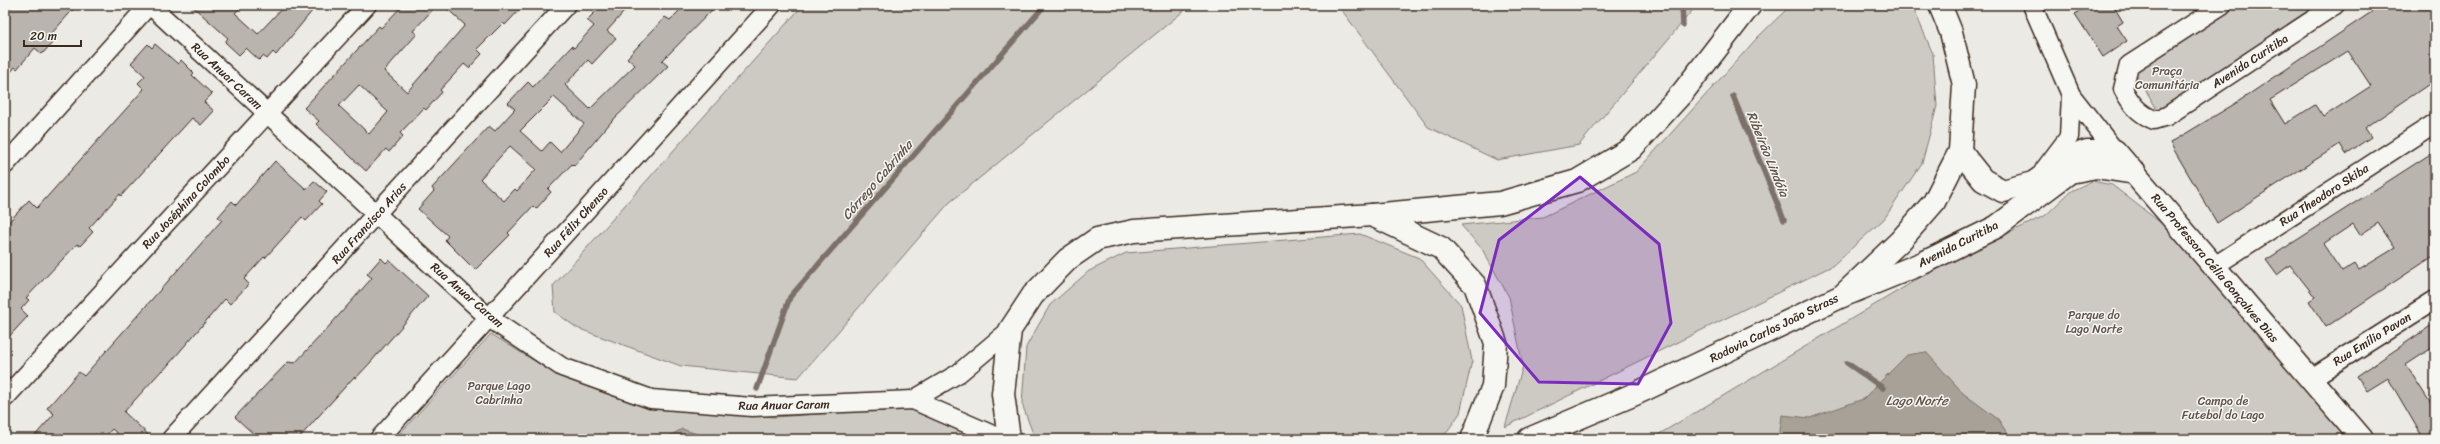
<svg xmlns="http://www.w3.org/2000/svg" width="2440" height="444" font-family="Sriracha,sans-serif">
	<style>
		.green { fill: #cdcac4; stroke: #847a71 }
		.water { fill: #a8a198; stroke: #7c7167 }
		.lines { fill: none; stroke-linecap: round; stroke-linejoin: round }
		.stream { stroke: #7c7167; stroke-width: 5.5 }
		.building { fill: #bab4ae; stroke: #3b2a1e; fill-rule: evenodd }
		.street-casing { stroke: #3b2a1e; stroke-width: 21 }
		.secondary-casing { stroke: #3b2a1e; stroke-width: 25 }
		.highway-casing { stroke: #3b2a1e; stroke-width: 25 }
		.street { stroke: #f6f6f2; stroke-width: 18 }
		.secondary { stroke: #f6f6f2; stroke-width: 22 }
		.highway { stroke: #f6f6f2; stroke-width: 22 }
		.marked { fill: #7b2cbf; fill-opacity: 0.2; stroke: #7b2cbf; stroke-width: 3; stroke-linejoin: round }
		.labels { text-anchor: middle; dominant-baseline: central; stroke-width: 3; stroke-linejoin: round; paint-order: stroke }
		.street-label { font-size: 12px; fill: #3b2a1e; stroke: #f6f6f2 }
		.park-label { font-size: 12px; fill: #605248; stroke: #f6f6f2 }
		.water-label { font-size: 13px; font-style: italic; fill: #615449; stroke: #f6f6f2 }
	</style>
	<rect width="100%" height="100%" fill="#ebeae5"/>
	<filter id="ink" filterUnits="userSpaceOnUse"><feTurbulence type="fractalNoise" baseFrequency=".025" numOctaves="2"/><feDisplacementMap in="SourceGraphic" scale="8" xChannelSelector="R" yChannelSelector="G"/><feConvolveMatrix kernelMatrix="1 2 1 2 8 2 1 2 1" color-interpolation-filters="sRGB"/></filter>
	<g filter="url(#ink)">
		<g class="green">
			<polygon points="803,5 1191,5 949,203 798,378 681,366 577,328 555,312 553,286"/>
			<polygon points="1338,5 1697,5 1579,145 1497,160 1428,127"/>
			<polygon points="1791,5 1912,5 1933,54 1937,106 1922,163 1884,219 1832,266 1505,427 1523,366 1509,297 1482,249 1461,225 1543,217 1636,172 1758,37"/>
			<polygon points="2237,5 2319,5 2158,111 2135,72"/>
			<polygon points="2092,181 2112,185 2170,230 2348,439 1651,439 1931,271 2046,215 2071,191"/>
			<polygon points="1360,234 1419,258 1461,305 1472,361 1460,413 1442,439 1035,439 1022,404 1026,347 1050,305 1089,271 1126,253"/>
			<polygon points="491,334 559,376 647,408 775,417 908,408 979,439 395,439"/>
		</g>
		<g class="water">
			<polygon points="1926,352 1964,394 1998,419 2011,439 1779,439 1782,415 1810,418 1863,399 1907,355"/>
			<polygon points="682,429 712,439 664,439"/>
		</g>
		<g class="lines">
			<g class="stream">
				<polyline points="1682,5 1683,25"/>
				<polyline points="1733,96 1784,220"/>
				<polyline points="1847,363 1883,388"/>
				<polyline points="757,389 790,297 1045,5"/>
			</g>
		</g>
		<g class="building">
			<polygon points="5,5 77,5 52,33 57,38 42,54 35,48 17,69 15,67 5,79"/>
			<polygon points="191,5 243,5 235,13 258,34 285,5 317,5 276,55 273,52 267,59 263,56 259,60 246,48 239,55 225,42 228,38"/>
			<path d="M403,5H437L413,31L417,34L384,71L407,92L465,25L443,5H524L505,25L503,23L477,49L482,54L469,68L464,64L440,90L442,92L426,110L424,108L400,133L403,136L389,152L386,149L366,171L316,124L319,121L304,108L379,26L381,28ZM359,85L388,112L369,134L339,106Z"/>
			<path d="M602,5H630L607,31L616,38L592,64L588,60L565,85L590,109L635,65L627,58L665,17L670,20L685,5H717L662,61L668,66L611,122L574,166L572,164L548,189L551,192L536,209L533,206L508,233L510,235L475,270L445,240L448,236L418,209L434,191L432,188L489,126L495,131L515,109L508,103L528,82L533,87L572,46L574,48L594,26L587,20ZM554,97L584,124L560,152L550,142L542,151L520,131ZM510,146L536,169L517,191L515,189L504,201L480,179Z"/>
			<polygon points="2090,5 2113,5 2123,22 2117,26 2127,41 2103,57 2075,14"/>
			<path d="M2391,5H2435V80L2365,128L2371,137L2346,154L2340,144L2217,223L2170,143L2236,103L2379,7L2382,11ZM2348,51L2371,86L2323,117L2315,105L2285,124L2270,100Z"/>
			<polygon points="148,44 152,48 155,44 178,64 181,60 194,73 192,75 212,94 204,102 214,111 201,125 192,118 121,196 120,194 89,228 93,232 80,246 77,244 26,298 29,300 21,309 28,316 5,341 5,226 29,200 37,208 144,89 138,83 145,76 131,63"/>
			<path d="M2435,151V255L2326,327L2309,301L2315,297L2290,265L2277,275L2266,260ZM2378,223L2395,248L2359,270L2355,264L2342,272L2323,244L2353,224L2360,235Z"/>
			<polygon points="275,161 306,189 314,181 327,192 319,201 322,204 306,221 302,217 265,258 264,257 244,279 249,284 230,304 225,299 163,371 162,370 124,412 153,439 123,439 112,429 103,439 32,439 54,414 47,408 79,372 84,376 222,220 218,217 232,201 236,205"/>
			<polygon points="381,258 386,263 389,260 428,296 370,363 356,378 354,377 298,439 259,439 235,417 288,362 295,363 323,333 372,278 367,274"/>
			<polygon points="2435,323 2435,346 2406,365 2435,410 2435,430 2423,438 2388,378 2367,391 2357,376"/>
		</g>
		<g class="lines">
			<g class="street-casing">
				<g id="street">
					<polyline points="150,5 489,318 562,367 651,399 752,407 913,400 1002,439"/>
					<polyline points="2032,5 2071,95 2115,151"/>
					<path d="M2222,5L2129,65L2123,89C2131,104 2138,113 2154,120L2167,116L2335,5"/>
					<polyline points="5,165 149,5"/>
					<polyline points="2044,170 2069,137 2071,95"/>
					<polyline points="2213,267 2435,123"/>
					<polyline points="2310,379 2435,300"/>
					<polyline points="5,398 367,5"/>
					<polyline points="913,400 959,373 1010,330"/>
					<polyline points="171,439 566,5"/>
					<polyline points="379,439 772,5"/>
				</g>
			</g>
			<g class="secondary-casing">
				<g id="secondary">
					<polyline points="1960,151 1983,180 2003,191 2033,183 2069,158 2087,151 2115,151 2362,439"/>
					<polyline points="1842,296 1923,263 1996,227 2070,172 2096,167 2135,173"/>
				</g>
			</g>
			<g class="highway-casing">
				<g id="highway">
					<polyline points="1372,215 1500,203 1577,181 1631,149 1683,92 1750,5"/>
					<polyline points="1009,439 1003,394 1010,330 1033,295 1068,259 1097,239 1134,231 1372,215 1441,248 1475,285 1496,343 1493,386 1472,439"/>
					<polyline points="1529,439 1635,394 1842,296 1900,241 1934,202 1960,151 1964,85 1951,32 1940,5"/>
				</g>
			</g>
			<use href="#street" class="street"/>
			<use href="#secondary" class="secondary"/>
			<use href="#highway" class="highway"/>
		</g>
	</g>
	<path class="marked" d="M1580,177L1659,244L1671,323L1638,384L1539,382L1480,313L1499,240Z"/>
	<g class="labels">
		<g class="street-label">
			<text transform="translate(2250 61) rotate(-33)">Avenida Curitiba</text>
			<text transform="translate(227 76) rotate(43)">Rua Anuar Caram</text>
			<text transform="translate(2324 195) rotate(-33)">Rua Theodoro Skiba</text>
			<text transform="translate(186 202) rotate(-47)">Rua Joséphina Colombo</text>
			<text transform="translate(576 222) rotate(-48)">Rua Félix Chenso</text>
			<text transform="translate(369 223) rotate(-48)">Rua Francisco Arias</text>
			<text transform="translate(1958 244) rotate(-27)">Avenida Curitiba</text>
			<text transform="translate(2215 268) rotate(50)">Rua Professora Célia Gonçalves Dias</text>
			<text transform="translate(467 295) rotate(41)">Rua Anuar Caram</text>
			<text transform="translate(1774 328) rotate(-26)">Rodovia Carlos João Strass</text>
			<text transform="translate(2372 339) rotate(-32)">Rua Emílio Pavan</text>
			<text transform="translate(784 405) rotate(-1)">Rua Anuar Caram</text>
		</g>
		<g class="park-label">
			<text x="2167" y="71">Praça<tspan x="2167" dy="14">Comunitária</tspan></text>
			<text x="2094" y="315">Parque do<tspan x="2094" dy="14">Lago Norte</tspan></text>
			<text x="499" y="386">Parque Lago<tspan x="499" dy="14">Cabrinha</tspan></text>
			<text x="2223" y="401">Campo de<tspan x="2223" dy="14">Futebol do Lago</tspan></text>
		</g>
		<g class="water-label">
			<text transform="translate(1768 154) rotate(68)">Ribeirão Lindóia</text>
			<text transform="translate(877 180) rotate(-49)">Córrego Cabrinha</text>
			<text x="1917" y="400">Lago Norte</text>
		</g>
	</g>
	<rect width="2440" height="444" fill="none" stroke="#f6f6f2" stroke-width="20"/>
	<rect x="10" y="10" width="2420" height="424" fill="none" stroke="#3b2a1e" stroke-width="1.5" filter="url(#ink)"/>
	<path d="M24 40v6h57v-6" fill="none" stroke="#3b2a1e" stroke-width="2"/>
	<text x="30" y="40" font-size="12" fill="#3b2a1e" stroke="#f6f6f2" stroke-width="3" paint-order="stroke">20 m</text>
</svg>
